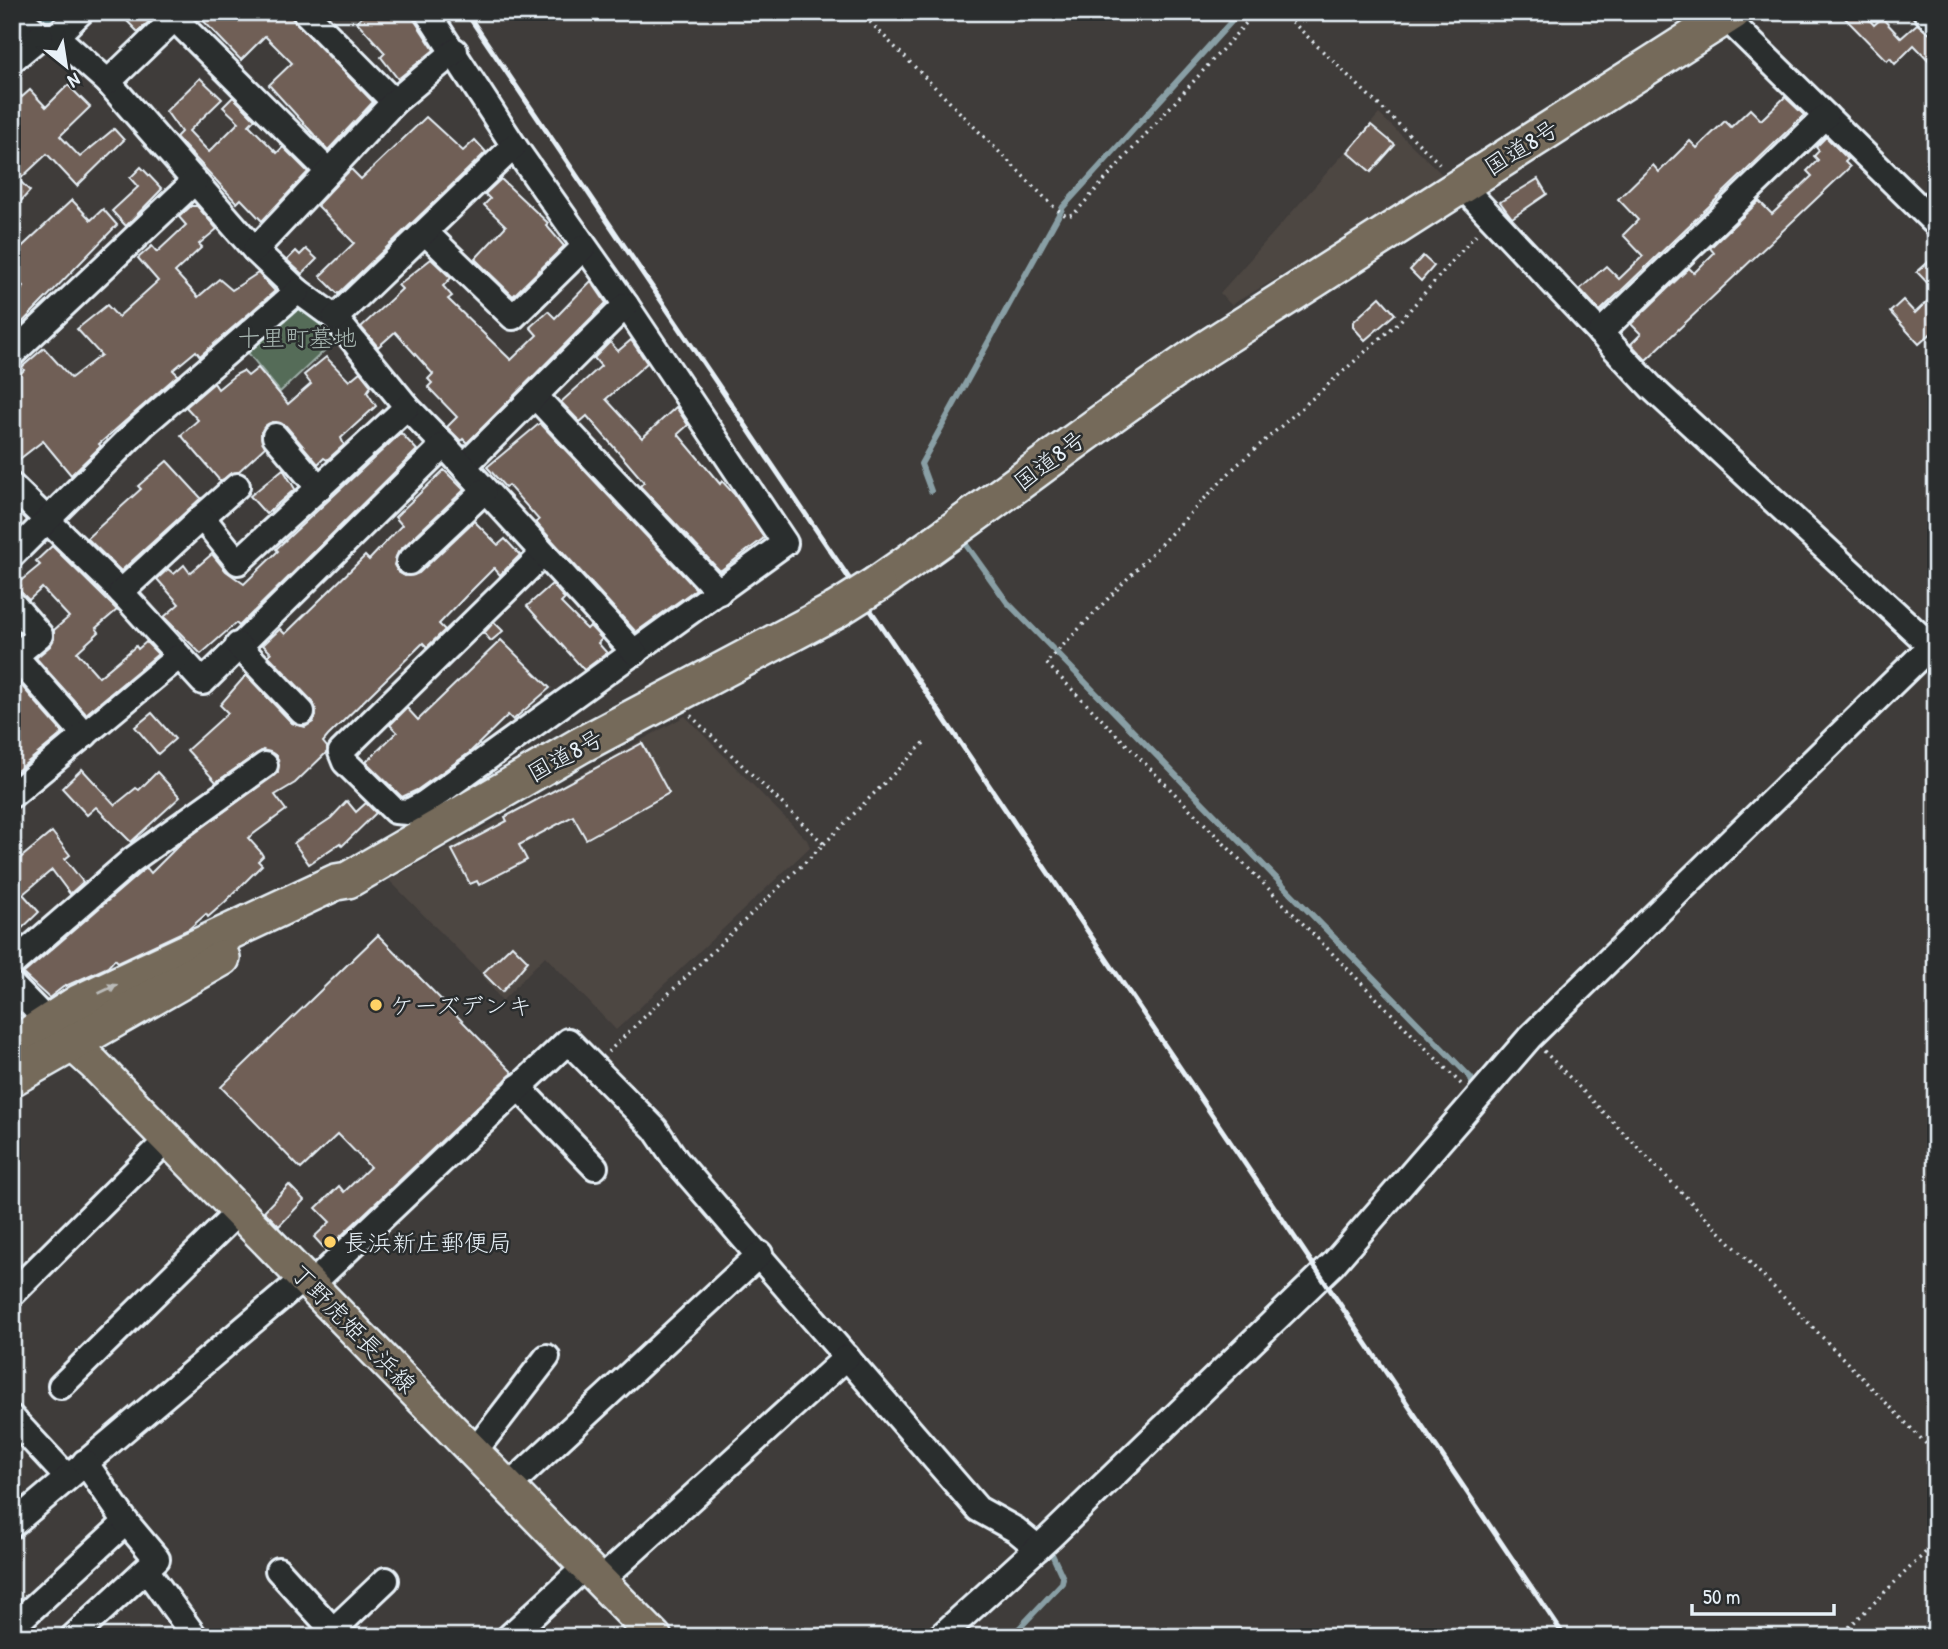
<svg xmlns="http://www.w3.org/2000/svg" width="1948" height="1649" font-family="'Patrick Hand','Klee One',sans-serif">
	<style>
		.built { fill: #4d4642 }
		.green { fill: #556c59; stroke: #9eaea8; stroke-width: 2 }
		.lines { fill: none; stroke-linecap: round; stroke-linejoin: round }
		.stream { stroke: #899fa5; stroke-width: 6 }
		.river { stroke: #4a686d; stroke-width: 35 }
		.building { fill: #6f5f56; stroke: #e8f1f8; stroke-width: 2 }
		.minor-casing { stroke: #e8f1f8; stroke-width: 30 }
		.major-casing { stroke: #e8f1f8; stroke-width: 37 }
		.highway-casing { stroke: #e8f1f8; stroke-width: 40 }
		.path { stroke: #e8f1f8; stroke-width: 3.5; stroke-dasharray: 2 5; stroke-linecap: butt }
		.minor { stroke: #2a2d2e; stroke-width: 24 }
		.major { stroke: #746a5a; stroke-width: 32 }
		.highway { stroke: #746a5a; stroke-width: 35 }
		.rail { stroke: #e8f1f8; stroke-width: 5 }
		.highway-bridge-casing { stroke: #e8f1f8; stroke-width: 40; stroke-linecap: butt }
		.highway-bridge { stroke: #746a5a; stroke-width: 35 }
		.oneway { fill: #babbb9 }
		.poi-dot { fill: #ffd166; stroke: #2a2d2e; stroke-width: 2.5 }
		.labels { text-anchor: middle; dominant-baseline: central; stroke-width: 5; stroke-linejoin: round; paint-order: stroke }
		.street-label { font-size: 24px; fill: #e8f1f8; stroke: #2a2d2e }
		.park-label { font-size: 24px; fill: #a6b5b0; stroke: #2a2d2e }
		.poi-label { font-size: 24px; fill: #e8f1f8; stroke: #2a2d2e; text-anchor: start }
	</style>
	<rect width="100%" height="100%" fill="#3f3c3a"/>
	<filter id="ink" filterUnits="userSpaceOnUse"><feTurbulence type="fractalNoise" baseFrequency=".0143" numOctaves="2"/><feDisplacementMap in="SourceGraphic" scale="14" xChannelSelector="R" yChannelSelector="G"/><feConvolveMatrix kernelMatrix="1 2 1 2 8 2 1 2 1" color-interpolation-filters="sRGB"/></filter>
	<g filter="url(#ink)">
		<g class="built">
			<polygon points="1379,114 1447,179 1231,305 1220,293"/>
			<polygon points="685,716 807,840 810,847 616,1030 545,956 502,1001 479,971 389,880"/>
		</g>
		<polygon class="green" points="293,301 311,310 337,339 280,392 245,349"/>
		<g class="lines">
			<g class="stream">
				<polyline points="931,491 921,464 1063,207 1240,12"/>
				<polyline points="964,542 1007,602 1471,1078 1472,1083"/>
				<polyline points="1264,1314 1307,1273"/>
				<polyline points="1011,1637 1062,1583 1063,1578 1050,1550"/>
			</g>
			<polyline class="river" points="44,21 53,12"/>
		</g>
		<g class="building">
			<polygon points="134,12 159,12 138,32 126,20"/>
			<polygon points="195,12 286,12 373,102 328,150 269,85 292,63 265,36 241,60"/>
			<polygon points="367,12 409,12 434,50 398,79 381,57 385,53 357,22"/>
			<polygon points="1839,12 1862,12 1874,25 1882,18 1901,38 1917,24 1930,34 1936,34 1936,68 1914,45 1895,64 1890,58 1887,61"/>
			<polygon points="200,78 222,99 189,131 209,152 239,122 223,107 233,97 255,119 249,125 277,153 283,147 308,172 262,221 241,199 237,203 176,137 181,132 166,111"/>
			<polygon points="68,85 90,107 60,136 80,157 114,129 124,140 77,186 47,154 19,180 30,191 12,211 12,86 22,97 30,90 46,107"/>
			<polygon points="1785,97 1804,115 1600,311 1580,289 1606,266 1619,279 1643,256 1623,235 1638,220 1618,199 1653,165 1659,172 1690,141 1697,148 1725,121 1731,127 1750,109 1761,120"/>
			<polygon points="426,117 463,151 475,140 486,152 338,294 320,276 354,243 317,205 351,169 361,179"/>
			<polygon points="1371,125 1395,145 1371,172 1348,152"/>
			<polygon points="1826,137 1848,159 1845,162 1850,167 1646,360 1631,344 1641,334 1631,324 1689,268 1694,273 1714,253 1710,248 1759,201 1772,214 1812,176 1807,171 1818,160 1814,156 1819,151 1816,147"/>
			<polygon points="141,167 162,189 126,226 112,211 138,187 130,178"/>
			<polygon points="501,179 548,223 546,225 564,246 513,296 475,259 506,226 484,205 490,199 485,194"/>
			<polygon points="1538,179 1547,194 1512,218 1500,202"/>
			<polygon points="72,200 91,220 103,209 117,225 12,333 12,299 24,287 12,275 12,256"/>
			<polygon points="191,206 197,206 217,229 199,244 202,247 175,272 198,297 219,279 232,290 258,273 275,291 200,356 196,351 173,370 178,375 99,444 101,446 71,475 43,441 12,465 12,381 24,370 22,367 44,348 71,378 101,355 77,329 107,305 118,317 158,281 138,258 152,246 157,252 186,225 179,217"/>
			<polygon points="306,249 317,259 302,274 287,260 296,251 300,255"/>
			<polygon points="1936,255 1936,292 1917,272"/>
			<polygon points="1423,256 1434,266 1421,281 1410,270"/>
			<polygon points="431,259 451,278 443,286 452,296 448,299 511,360 537,335 530,327 548,311 555,318 591,281 606,303 467,443 463,439 461,441 447,427 457,417 428,387 432,383 428,379 433,374 395,332 378,347 361,327 402,289 398,285"/>
			<polygon points="1936,293 1936,329 1919,344 1890,312 1903,300 1915,313"/>
			<polygon points="1380,297 1395,314 1365,340 1353,327 1353,322"/>
			<polygon points="631,340 647,363 606,399 642,438 676,407 688,425 678,434 720,484 722,481 734,494 764,538 720,571 640,486 644,482 587,416 580,422 561,402 601,366 594,358 610,342 618,351"/>
			<polygon points="326,357 349,381 360,372 371,386 367,392 376,406 341,438 344,445 327,460 324,458 318,464 286,426 272,422 261,432 265,447 238,472 220,481 181,435 198,420 186,407 214,383 218,389 235,375 243,371 248,376 258,368 288,404 311,384 304,375"/>
			<polygon points="540,423 696,589 636,632 540,527 536,522 539,520 508,485 505,487 487,467"/>
			<polygon points="401,433 417,450 239,626 236,623 201,654 164,617 179,604 157,579 168,569 174,574 184,565 190,573 212,554 226,571 244,584 278,551 276,549"/>
			<polygon points="167,461 201,498 121,571 87,538 141,489 138,486"/>
			<polygon points="283,469 295,489 266,514 250,496"/>
			<polygon points="444,470 464,490 398,552 394,565 398,572 405,576 419,573 474,521 498,545 505,539 520,555 500,575 494,568 466,596 439,624 445,630 427,647 423,643 328,736 323,742 327,747 327,752 295,783 275,795 286,810 248,838 260,851 263,856 258,861 262,865 225,902 208,917 206,914 189,929 118,962 115,959 108,967 63,987 49,998 23,974 141,872 147,868 151,873 180,844 278,772 277,756 263,750 216,782 187,750 228,713 220,705 246,675 292,723 305,727 313,722 316,716 313,702 268,655 271,653 263,645 280,629 285,634 365,556 369,560 402,525 395,517"/>
			<polygon points="52,546 117,610 96,628 99,632 77,652 99,677 136,646 138,649 146,642 158,654 86,714 36,658 50,646 54,639 54,630 69,617 42,588 29,600 17,589 21,586 18,583 40,565 36,561"/>
			<polygon points="552,584 565,599 561,603 587,629 590,626 602,639 598,643 607,653 584,670 527,606"/>
			<polygon points="494,622 503,631 491,641 484,633"/>
			<polygon points="501,640 550,688 513,720 508,715 469,753 417,790 402,797 366,762 397,732 390,725 407,708 418,720"/>
			<polygon points="12,675 63,733 12,775"/>
			<polygon points="152,713 175,739 158,754 135,727"/>
			<polygon points="642,743 669,793 586,839 573,816 519,845 527,860 479,885 477,881 470,884 452,850 507,821 505,817"/>
			<polygon points="82,769 115,805 136,788 139,790 157,772 180,797 131,842 96,807 87,815 62,788"/>
			<polygon points="347,801 356,812 366,803 376,813 342,846 340,843 309,864 294,843 331,818"/>
			<polygon points="52,832 70,855 65,859 83,882 70,894 52,870 23,894 39,912 16,934 20,938 12,944 12,865"/>
			<polygon points="378,935 513,1073 326,1250 314,1237 330,1222 316,1208 339,1186 344,1192 370,1167 338,1134 301,1169 221,1087"/>
			<polygon points="512,945 528,961 502,992 483,973"/>
			<polygon points="289,1185 304,1200 279,1226 264,1211"/>
		</g>
		<g class="lines">
			<g class="minor-casing">
				<g id="minor">
					<polyline points="13,12 41,36 56,36 108,82 255,250 298,291 335,318 407,407 444,445"/>
					<polyline points="305,12 394,102"/>
					<polyline points="427,12 514,146 626,305 785,543 425,803 408,812 395,811 345,762 341,752 543,554"/>
					<polyline points="1720,12 1936,224"/>
					<polyline points="1926,12 1934,20"/>
					<polyline points="175,19 327,170"/>
					<polyline points="56,36 81,12"/>
					<polyline points="12,60 41,36"/>
					<polyline points="108,82 181,12"/>
					<polyline points="1461,185 1652,388 1931,646"/>
					<polyline points="425,232 513,317 584,247"/>
					<polyline points="255,250 394,102 455,51"/>
					<polyline points="335,318 514,146"/>
					<polyline points="1600,333 1826,116"/>
					<polyline points="12,354 195,181"/>
					<polyline points="535,396 719,592"/>
					<polyline points="275,436 319,488"/>
					<polyline points="464,466 626,305"/>
					<polyline points="12,486 121,592 203,682 444,445 635,653"/>
					<polyline points="202,517 237,486"/>
					<polyline points="12,555 143,425 298,291"/>
					<polyline points="409,562 484,491"/>
					<polyline points="121,592 202,517 238,562 407,407"/>
					<polyline points="12,603 40,635 15,656 85,735"/>
					<polyline points="238,645 302,712"/>
					<polyline points="12,795 178,657"/>
					<polyline points="12,964 132,860 265,765"/>
					<polyline points="12,985 49,1023"/>
					<polyline points="518,1087 595,1167"/>
					<polyline points="312,1284 568,1041 655,1129 676,1160 978,1509 1016,1530 1038,1548"/>
					<polyline points="12,1294 167,1140"/>
					<polyline points="61,1386 239,1211"/>
					<polyline points="12,1418 67,1477"/>
					<polyline points="474,1452 547,1357"/>
					<polyline points="508,1487 760,1254"/>
					<polyline points="12,1525 305,1277"/>
					<polyline points="278,1570 333,1630"/>
					<polyline points="147,1571 195,1637"/>
					<polyline points="600,1581 847,1357"/>
					<polyline points="12,1627 126,1522"/>
					<polyline points="73,1637 157,1559 126,1522 85,1462"/>
					<polyline points="326,1637 386,1580"/>
					<polyline points="509,1637 586,1566"/>
					<polyline points="940,1637 1050,1537 1333,1264 1530,1037 1936,641"/>
				</g>
			</g>
			<g class="major-casing">
				<polyline id="major" points="54,1028 94,1064 655,1637"/>
			</g>
			<g class="highway-casing">
				<g id="highway">
					<path d="M877,584C988,508 1093,425 1204,350L1733,12"/>
					<polyline points="12,1046 80,1002 336,882 348,880 581,745 836,610"/>
					<polyline points="12,1078 222,958"/>
				</g>
			</g>
			<g class="path">
				<polyline points="860,12 1054,207 1066,216 1074,214 1256,12"/>
				<polyline points="1282,12 1442,166"/>
				<polyline points="824,844 925,742"/>
				<polyline points="1544,1051 1936,1454"/>
				<polyline points="608,1052 824,844 690,715"/>
				<polyline points="1461,1084 1046,663 1236,466 1400,321 1478,232"/>
				<polyline points="1839,1637 1936,1542"/>
			</g>
			<use href="#minor" class="minor"/>
			<use href="#major" class="major"/>
			<use href="#highway" class="highway"/>
			<polyline class="rail" points="466,12 1565,1637"/>
			<g class="highway-bridge-casing">
				<polyline id="highway-bridge" points="836,610 877,584"/>
			</g>
			<use href="#highway-bridge" class="highway-bridge"/>
		</g>
		<defs><path id="oneway-solid" d="M-6-.8H1V-3.2L6.5 0L1 3.2V.8H-6Z" transform="scale(1.75)"/></defs>
		<use class="oneway" href="#oneway-solid" transform="translate(108 989) rotate(-26)"/>
	</g>
	<g class="poi-dot">
		<circle cx="376" cy="1005" r="7"/>
		<circle cx="330" cy="1242" r="7"/>
	</g>
	<g class="labels">
		<g class="street-label">
			<text transform="translate(1521 147) rotate(-32)">国道8号</text>
			<text transform="translate(1049 460) rotate(-37)">国道8号</text>
			<text transform="translate(565 755) rotate(-29)">国道8号</text>
			<text transform="translate(354 1328) rotate(46)">丁野虎姫長浜線</text>
		</g>
		<g class="park-label">
			<text x="297" y="337">十里町墓地</text>
		</g>
		<g class="poi-label">
			<text x="390" y="1005">ケーズデンキ</text>
			<text x="344" y="1242">長浜新庄郵便局</text>
		</g>
	</g>
	<rect width="1948" height="1649" fill="none" stroke="#2a2d2e" stroke-width="42"/>
	<rect x="21" y="21" width="1906" height="1607" fill="none" stroke="#e8f1f8" stroke-width="2.5" filter="url(#ink)"/>
	<g transform="translate(66 66) rotate(150)" stroke="#2a2d2e" stroke-width="5" paint-order="stroke">
	<path d="M0-5L12 26L0 18L-12 26Z" fill="#e8f1f8"/>
	<text y="-10" font-size="19" font-weight="bold" text-anchor="middle" fill="#e8f1f8">N</text>
	</g>
	<path d="M1692 1604v10h142v-10" fill="none" stroke="#e8f1f8" stroke-width="3.5"/>
	<text x="1703" y="1604" font-size="21" fill="#e8f1f8" stroke="#2a2d2e" stroke-width="5" paint-order="stroke">50 m</text>
</svg>
